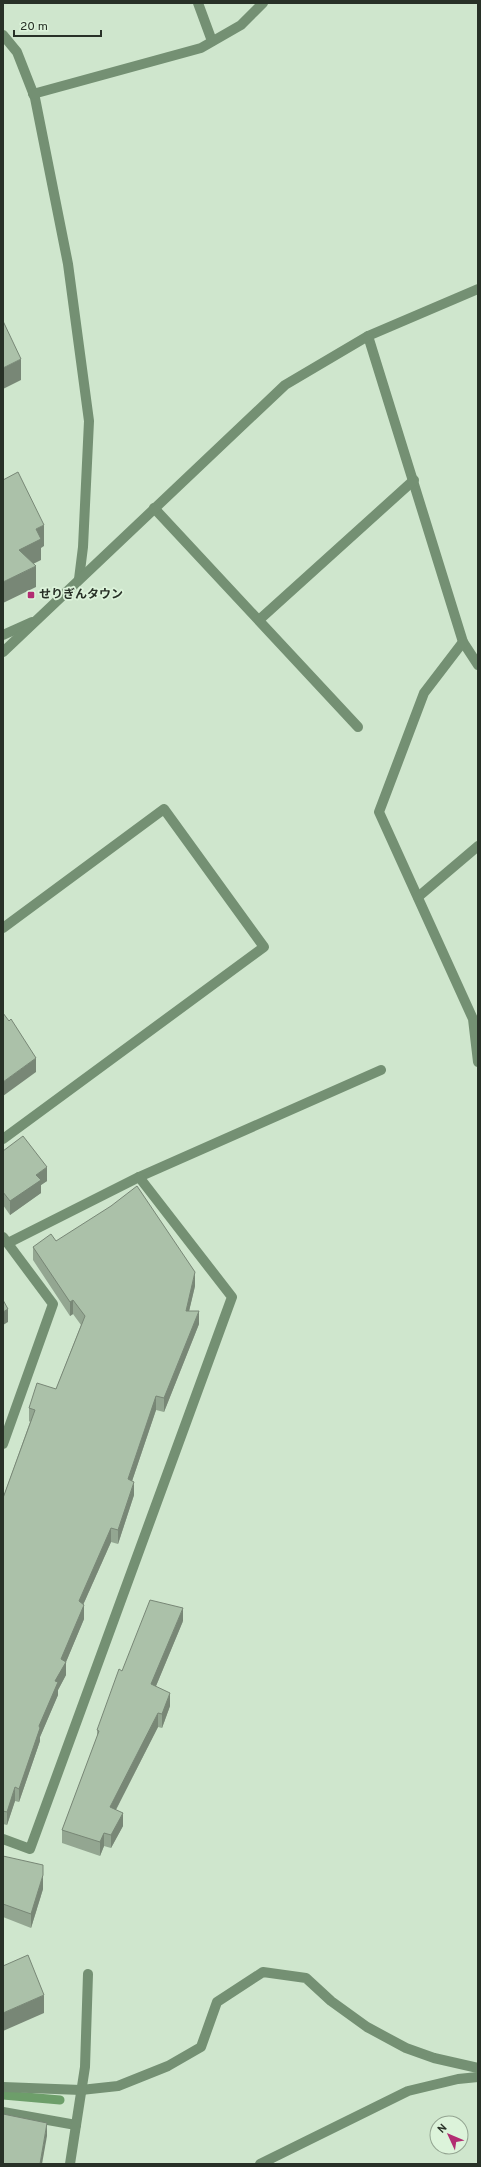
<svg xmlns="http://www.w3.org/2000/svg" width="481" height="2167" font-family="Overpass,'Noto Sans JP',sans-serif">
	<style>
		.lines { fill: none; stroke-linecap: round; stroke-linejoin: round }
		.stream { stroke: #6d9e6a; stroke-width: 9 }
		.minor { stroke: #749073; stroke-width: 10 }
		.wall { fill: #93a691 }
		.shaded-wall { fill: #788776 }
		.building { fill: #abc1a9; stroke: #788776 }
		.poi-dot { fill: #b22d72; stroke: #dcf3da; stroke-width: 1.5 }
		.labels { text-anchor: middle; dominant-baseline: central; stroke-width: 3.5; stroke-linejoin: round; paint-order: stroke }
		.poi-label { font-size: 12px; font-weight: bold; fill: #283127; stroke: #dcf3da; text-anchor: start }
	</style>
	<rect width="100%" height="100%" fill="#cfe6cd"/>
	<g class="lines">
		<polyline class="stream" points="3,2095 60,2100"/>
		<g class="minor">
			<polyline points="198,3 212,41"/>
			<polyline points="3,35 17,52 35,98 68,264 89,421 83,547 79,579"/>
			<polyline points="33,94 201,48 241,25 263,3"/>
			<polyline points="368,336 463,642 478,665"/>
			<polyline points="154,508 358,727"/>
			<polyline points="259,620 414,480"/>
			<polyline points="3,635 32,622"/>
			<polyline points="463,642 424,693 379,812 473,1019 478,1062"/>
			<polyline points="3,652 285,385 368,336 478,289"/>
			<polyline points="418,897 478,846"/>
			<polyline points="3,928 164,809 264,947 3,1139"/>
			<polyline points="3,1237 53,1304 3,1444"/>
			<polyline points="8,1243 139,1177 381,1070"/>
			<polyline points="3,1839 30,1849 232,1297 139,1177"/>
			<polyline points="3,2087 81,2090 118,2086 168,2066 201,2047 217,2002 263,1972 306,1978 331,2001 367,2027 406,2048 434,2058 478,2068"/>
			<polyline points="3,2112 76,2125"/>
			<polyline points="70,2164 85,2067 88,1974"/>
			<polyline points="260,2164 408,2091 458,2079 478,2077"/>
		</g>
	</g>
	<g class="wall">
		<polygon points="3,1151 47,1181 41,1185 41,1193 10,1215 3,1205"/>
		<polygon points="56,1241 195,1286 189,1311 199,1324 164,1412 156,1410 132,1481 134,1495 118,1544 111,1542 83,1605 84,1619 66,1662 66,1675 58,1690 58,1695 40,1737 40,1741 19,1802 15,1801 7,1825 3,1824 3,1498 30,1422 29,1421 29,1408 56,1389 81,1325 73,1314 70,1316 33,1260 33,1247"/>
		<polygon points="183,1621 156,1686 170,1706 162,1728 158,1727 116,1810 123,1826 111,1848 104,1846 100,1856 62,1843 62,1830 97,1737 97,1730"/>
		<polygon points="3,1856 43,1889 31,1928 3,1917"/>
	</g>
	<g class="shaded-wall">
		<polygon points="21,359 21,380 3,389 3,368"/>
		<polygon points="44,525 44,546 41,548 41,560 19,571 19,550 36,529"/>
		<polygon points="36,566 36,587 3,603 3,582"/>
		<polygon points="36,1058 36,1072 3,1096 3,1082"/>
		<polygon points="47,1167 47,1181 41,1185 41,1193 10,1215 10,1201 36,1175"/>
		<polygon points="195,1272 195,1286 186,1324 186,1311"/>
		<polygon points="73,1300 73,1314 70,1316 70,1302"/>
		<polygon points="8,1309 8,1322 3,1325 3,1312"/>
		<polygon points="199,1311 199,1324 164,1412 164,1398"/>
		<polygon points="156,1396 156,1410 128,1493 128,1479"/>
		<polygon points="134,1482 134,1495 118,1544 118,1530"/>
		<polygon points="111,1528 111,1542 79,1614 79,1601"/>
		<polygon points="84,1605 84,1619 66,1662 66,1675 58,1690 58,1695 40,1737 40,1741 19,1802 19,1789 39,1726 55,1681 61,1659"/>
		<polygon points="183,1608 183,1621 151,1698 151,1684"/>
		<polygon points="170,1693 170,1706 162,1728 162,1714"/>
		<polygon points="158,1713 158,1727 110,1821 110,1807"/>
		<polygon points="15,1787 15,1801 7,1825 7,1812"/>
		<polygon points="123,1813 123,1826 111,1848 111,1835"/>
		<polygon points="104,1833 104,1846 100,1856 100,1842"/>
		<polygon points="43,1875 43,1889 31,1928 31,1914"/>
		<polygon points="44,1995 44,2013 3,2031 3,2013"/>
		<polygon points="47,2123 47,2136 42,2164 40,2164"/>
	</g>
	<g class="building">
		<polygon points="3,321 21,359 3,368"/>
		<polygon points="18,472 44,525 36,529 41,539 19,550 36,566 3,582 3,480"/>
		<polygon points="3,1013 9,1021 11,1019 36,1058 3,1082"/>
		<polygon points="23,1136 47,1167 36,1175 41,1180 10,1201 3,1192 3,1151"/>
		<polygon points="137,1186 195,1272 186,1311 199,1311 164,1398 156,1396 128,1479 134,1482 118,1530 111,1528 79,1601 84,1605 61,1659 66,1662 55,1681 58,1682 39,1726 40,1728 19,1789 15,1787 7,1812 3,1811 3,1498 35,1410 29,1408 37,1383 56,1389 85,1316 73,1300 70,1302 33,1247 51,1234 56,1241 111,1206"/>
		<polygon points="3,1300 8,1309 3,1312"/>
		<polygon points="150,1600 183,1608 151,1684 170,1693 162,1714 158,1713 110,1807 123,1813 111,1835 104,1833 100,1842 62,1830 99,1731 97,1730 119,1669 122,1671"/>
		<polygon points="3,1856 43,1865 43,1875 31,1914 3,1904"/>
		<polygon points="28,1955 44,1995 3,2013 3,1966"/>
		<polygon points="3,2114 47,2123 40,2164 3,2164"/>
	</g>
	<rect class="poi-dot" x="27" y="591" width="8" height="8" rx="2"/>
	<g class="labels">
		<g class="poi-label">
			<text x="39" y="595">せりぎんタウン</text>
		</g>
	</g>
	<rect width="481" height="2167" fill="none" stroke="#283127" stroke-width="8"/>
	<g transform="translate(449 2135) rotate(314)"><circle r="19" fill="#dcf3da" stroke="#94a592"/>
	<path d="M0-3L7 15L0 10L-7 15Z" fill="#b22d72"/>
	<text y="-6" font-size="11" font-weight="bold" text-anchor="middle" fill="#283127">N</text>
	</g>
	<path d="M14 30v6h87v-6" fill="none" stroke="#283127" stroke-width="2"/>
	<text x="20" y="30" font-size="12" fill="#283127" stroke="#dcf3da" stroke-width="3" paint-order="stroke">20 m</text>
</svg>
